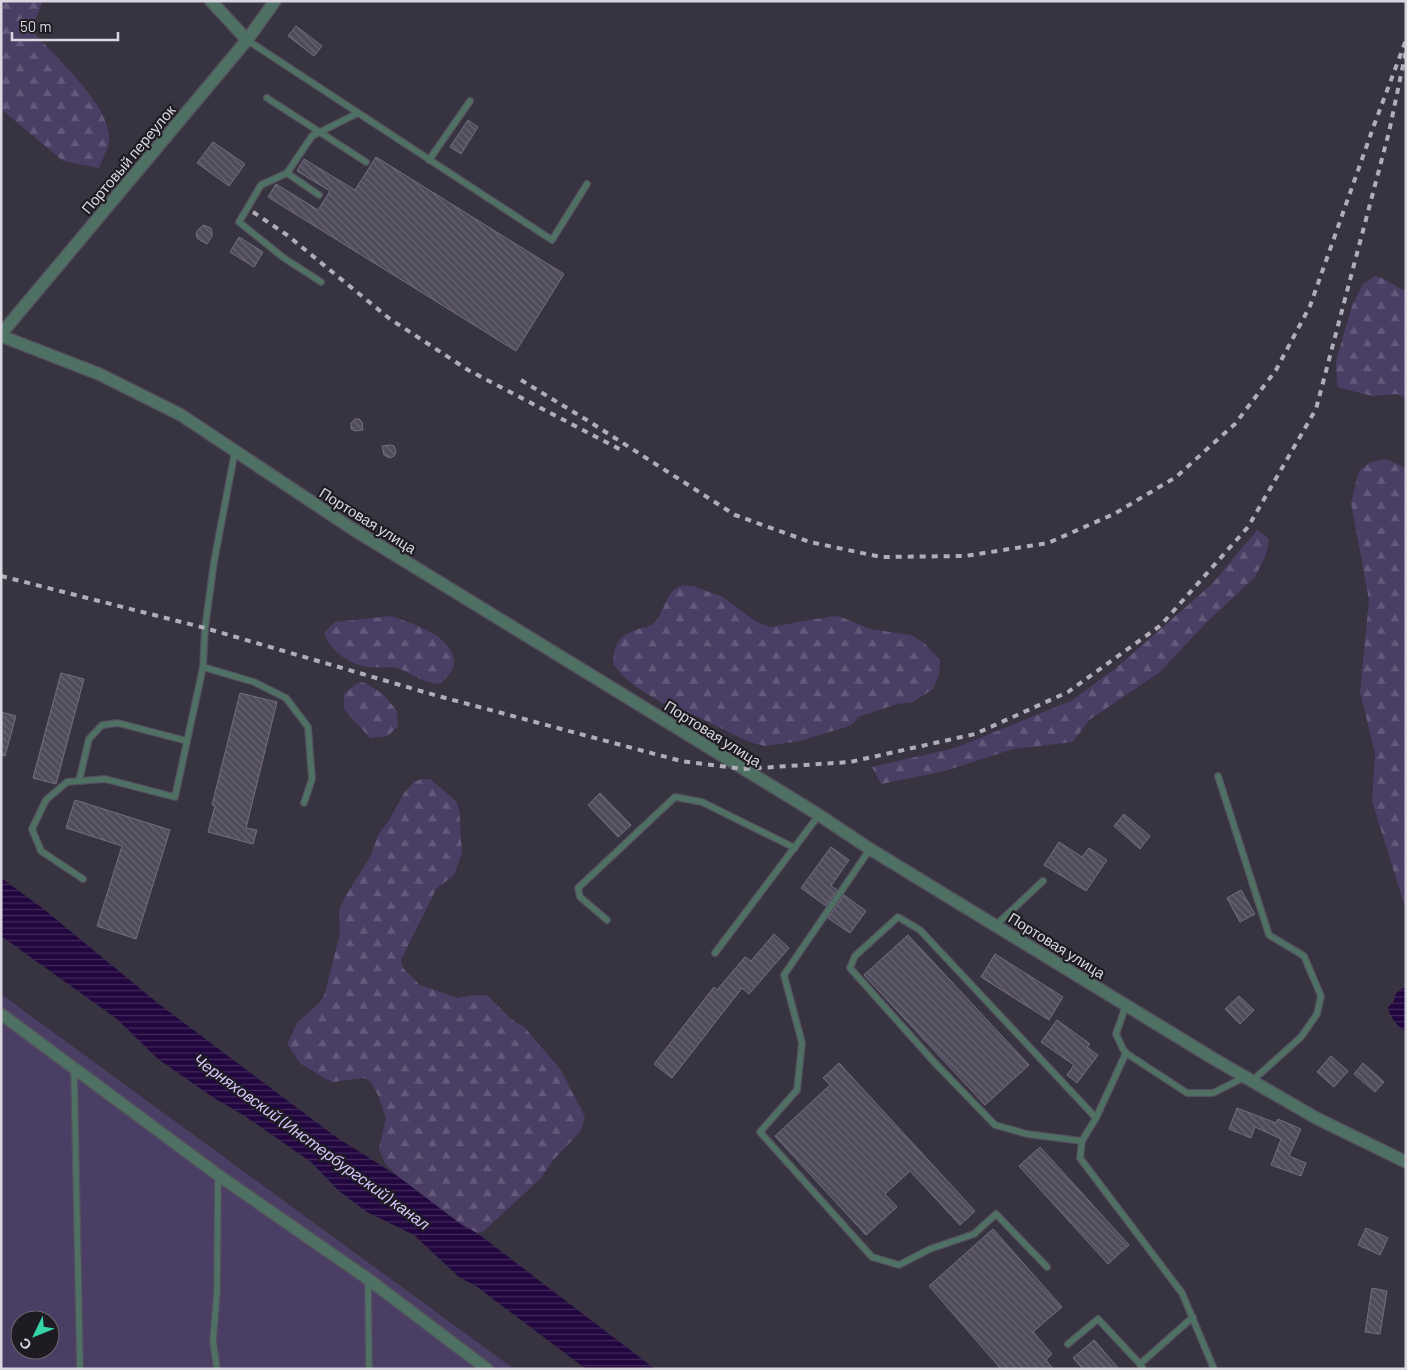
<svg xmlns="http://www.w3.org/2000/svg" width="1407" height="1370" font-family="Barlow,sans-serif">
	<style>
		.forest { fill: url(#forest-firs) }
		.garden { fill: #4b3e64; fill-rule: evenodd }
		.water { fill: url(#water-rules) }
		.building { fill: url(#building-back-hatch); stroke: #746f80 }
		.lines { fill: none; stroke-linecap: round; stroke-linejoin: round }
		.lane-casing { stroke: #54515e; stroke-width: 8 }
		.street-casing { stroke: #54515e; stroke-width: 14 }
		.lane { stroke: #4f7164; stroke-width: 5.5 }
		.street { stroke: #4f7164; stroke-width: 11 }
		.rail { stroke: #b1aeb9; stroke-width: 4; stroke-dasharray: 6 6; stroke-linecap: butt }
		.labels { text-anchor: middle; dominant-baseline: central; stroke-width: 4.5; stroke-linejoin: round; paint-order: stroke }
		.street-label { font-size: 15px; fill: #dad7e1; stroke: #1e1c22 }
		.water-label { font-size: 16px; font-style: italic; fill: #d8c7fe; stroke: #1e1c22 }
	</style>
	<defs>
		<pattern id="forest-firs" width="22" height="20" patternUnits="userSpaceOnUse" patternTransform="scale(1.25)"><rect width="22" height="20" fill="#4b3e64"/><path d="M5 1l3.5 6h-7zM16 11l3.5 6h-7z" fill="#64597a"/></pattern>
		<pattern id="water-rules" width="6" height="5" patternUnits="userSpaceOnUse" patternTransform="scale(1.25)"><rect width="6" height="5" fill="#21063f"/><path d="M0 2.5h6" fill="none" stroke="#412a5a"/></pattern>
		<pattern id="building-back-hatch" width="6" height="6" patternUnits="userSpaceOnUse" patternTransform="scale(1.25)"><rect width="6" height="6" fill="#504b5b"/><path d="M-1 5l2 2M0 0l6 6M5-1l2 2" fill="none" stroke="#696472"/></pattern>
	</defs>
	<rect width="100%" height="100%" fill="#373341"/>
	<g class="forest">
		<path d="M1,1H43L31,30C52,53 115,109 109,143C107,151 102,160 99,168L63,161L1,109Z"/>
		<path d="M1375,276C1387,278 1395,287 1406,291V398L1396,394L1372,396L1337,387L1336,361L1352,306L1363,284Z"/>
		<polygon points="1386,459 1406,468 1406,910 1372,801 1375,754 1360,692 1369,600 1351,503 1359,471 1371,462"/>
		<polygon points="1257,530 1269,539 1266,555 1255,577 1206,623 1160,672 1089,720 1073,742 1013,749 945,771 881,784 872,767 955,748 1071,701 1116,668 1212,584"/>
		<path d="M693,586L723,597L755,621L770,627L833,616L841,617L870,629L911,635L924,643L940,660L939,675L933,689L913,702L897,704L858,717L852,725L800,741L765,746L749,742L698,717L662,703L635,686L623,676L613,664C615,641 618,636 641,628C646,627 651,626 655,622C664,612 666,594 678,587C682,585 689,586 693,586Z"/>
		<path d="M392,616C412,624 456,636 454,665C453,672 445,679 440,684C425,684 413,674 400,669C390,666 379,668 369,667C349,665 331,651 324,633L335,622Z"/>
		<polygon points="363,682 383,694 397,711 398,726 388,736 370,738 344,709 344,694 356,684"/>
		<polygon points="422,779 430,779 456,801 459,808 462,853 454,875 436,889 401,960 403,968 420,985 457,998 473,995 488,996 511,1019 524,1027 561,1070 585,1117 580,1132 554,1159 541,1178 484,1231 477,1233 462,1225 396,1175 385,1163 379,1149 386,1118 378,1095 370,1081 363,1078 333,1082 326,1079 301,1064 287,1044 297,1023 320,1002 324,996 340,934 339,910 345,897 370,857 379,833 388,822 404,793 414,782"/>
	</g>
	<path class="garden" d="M1,994L514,1369H1ZM20,1320H50V1350H20Z"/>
	<g class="water">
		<polygon points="1,878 41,907 160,1005 336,1137 396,1175 462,1225 477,1233 655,1369 586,1369 476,1286 459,1277 414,1235 367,1212 339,1191 311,1162 245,1116 214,1098 158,1059 117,1019 1,936"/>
		<path d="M1406,987V1031C1398,1028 1389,1016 1388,1007L1394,1001C1395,993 1398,990 1406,987Z"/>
	</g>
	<g class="building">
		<polygon points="296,26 322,46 314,56 288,36"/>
		<polygon points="468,120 478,127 461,154 450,147"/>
		<polygon points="213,142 245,164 229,186 197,163"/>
		<polygon points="376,157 564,274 516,351 268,197 276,184 318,210 330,191 297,171 304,159 355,190"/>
		<polygon points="203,225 211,228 212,232 212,236 207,244 198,239 196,235 197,231"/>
		<polygon points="239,237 263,252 254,267 230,252"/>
		<polygon points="355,419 359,419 362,422 363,430 355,431 351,429 351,423"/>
		<polygon points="390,445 394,446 396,452 394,456 390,458 384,455 382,446"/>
		<polygon points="61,673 84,679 56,784 33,778"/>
		<polygon points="240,693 277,702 246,828 257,830 253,844 208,832 215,806 212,805"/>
		<polygon points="1,712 16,716 5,756 1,755"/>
		<polygon points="600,793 631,825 618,837 588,805"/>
		<polygon points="75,800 170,830 136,939 97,926 122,846 66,828"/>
		<polygon points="1124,814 1150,836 1140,849 1114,826"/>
		<polygon points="1059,842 1082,857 1089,848 1107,860 1086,891 1044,865"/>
		<polygon points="831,847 849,860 831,886 837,890 826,906 801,888"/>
		<polygon points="1241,890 1255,914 1240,922 1227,898"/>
		<polygon points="844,895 866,911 850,933 828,918"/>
		<polygon points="774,934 789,948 749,994 742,988 672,1078 654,1064 714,987 717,990 745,957 751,961"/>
		<polygon points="908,935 1029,1065 985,1105 864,975"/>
		<polygon points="995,954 1063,997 1049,1020 981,977"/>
		<polygon points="1239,996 1254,1010 1240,1024 1225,1009"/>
		<polygon points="1057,1020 1090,1044 1087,1047 1098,1055 1077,1083 1067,1075 1074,1065 1041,1042"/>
		<polygon points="1331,1056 1348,1071 1334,1087 1317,1072"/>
		<polygon points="839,1063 975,1211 960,1225 910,1171 885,1194 897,1207 866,1235 775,1136 830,1085 823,1078"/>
		<polygon points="1363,1063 1384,1082 1375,1092 1354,1074"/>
		<polygon points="1237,1108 1276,1123 1278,1119 1301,1129 1289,1156 1306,1163 1301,1176 1271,1165 1281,1139 1255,1127 1251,1138 1229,1129"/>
		<polygon points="1040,1147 1129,1245 1108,1264 1019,1166"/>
		<polygon points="1366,1228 1388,1238 1380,1255 1358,1245"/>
		<polygon points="993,1229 1062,1307 1033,1332 1052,1354 1046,1360 1053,1369 1001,1369 929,1286"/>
		<polygon points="1372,1288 1387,1291 1380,1334 1365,1332"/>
		<polygon points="1094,1340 1119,1369 1083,1369 1073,1358"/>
	</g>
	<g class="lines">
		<g class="lane-casing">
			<g id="lane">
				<polyline points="247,40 552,240 587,184"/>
				<polyline points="267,98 366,162"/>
				<polyline points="429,160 470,101"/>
				<polyline points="287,173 319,195"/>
				<polyline points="321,282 284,258 239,222 261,185 287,173 312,136 358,113"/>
				<polyline points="203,667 254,682 286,698 308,727 312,779 304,803"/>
				<polyline points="1218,776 1269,935 1304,956 1321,996 1317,1014 1301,1037 1252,1081"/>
				<polyline points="79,781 89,739 102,725 118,723 187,741"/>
				<polyline points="870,849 784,975 802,1043 797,1090 760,1132 872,1257 899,1265 930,1249 974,1234 996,1214 1047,1267"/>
				<polyline points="83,879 41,851 32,829 46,800 67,782 105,779 175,797 203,667 205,628 214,562 235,451"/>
				<polyline points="607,920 580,897 578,888 675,797 702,802 795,848"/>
				<polyline points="996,925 1043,881"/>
				<polyline points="715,953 819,815"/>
				<polyline points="1126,1005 1116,1034 1123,1049 1126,1053 1187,1093 1213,1093 1245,1077"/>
				<polyline points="1126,1053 1096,1118 1082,1141 1080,1158 1182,1293 1214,1369"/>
				<polyline points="74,1069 80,1369"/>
				<polyline points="1082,1141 1027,1134 995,1125 935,1063 850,968 855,956 898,917 920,930 1096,1118"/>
				<polyline points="368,1279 369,1369"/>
				<polyline points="1068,1344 1098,1319 1140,1364"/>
				<polyline points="217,1369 213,1341 217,1292 218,1175"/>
				<polyline points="1143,1369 1140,1364 1193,1317"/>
			</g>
		</g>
		<g class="street-casing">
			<g id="street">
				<polyline points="211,1 247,40"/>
				<polyline points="1,334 247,40 275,1"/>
				<polyline points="1,336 99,374 181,415 351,528 819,815 870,849 1214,1059 1316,1118 1406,1162"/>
				<polyline points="1,1014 218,1175 368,1279 487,1369"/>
			</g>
		</g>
		<use href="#lane" class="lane"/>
		<use href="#street" class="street"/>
		<g class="rail">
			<polyline points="253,212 287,235 390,319 468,370 623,451"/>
			<polyline points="521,380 590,422 735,515 810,542 881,557 965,556 1048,543 1114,514 1176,477 1235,424 1276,370 1310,306 1373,128 1406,40"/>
			<polyline points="1,576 205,628 438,696 681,761 743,769 850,762 975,734 1068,692 1161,625 1248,527 1316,409 1389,132 1406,51"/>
		</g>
	</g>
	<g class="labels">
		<g class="street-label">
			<text transform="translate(128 159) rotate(-50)">Портовый переулок</text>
			<text transform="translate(368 520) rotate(32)">Портовая улица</text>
			<text transform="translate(713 733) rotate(32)">Портовая улица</text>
			<text transform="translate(1057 945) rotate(32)">Портовая улица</text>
		</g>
		<g class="water-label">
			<text transform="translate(312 1141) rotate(36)">Черняховский (Инстербургский) канал</text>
		</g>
	</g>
	<rect width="1407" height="1370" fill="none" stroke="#dad7e1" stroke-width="5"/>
	<g transform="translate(35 1335) rotate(227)"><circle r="24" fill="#1e1c22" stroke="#69676e"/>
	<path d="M0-4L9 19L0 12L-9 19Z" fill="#34d4a8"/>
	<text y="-8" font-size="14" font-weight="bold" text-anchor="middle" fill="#dad7e1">С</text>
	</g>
	<path d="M12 32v8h106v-8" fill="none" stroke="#dad7e1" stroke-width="2.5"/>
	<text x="20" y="32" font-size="15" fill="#dad7e1" stroke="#1e1c22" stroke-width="4" paint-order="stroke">50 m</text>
</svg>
